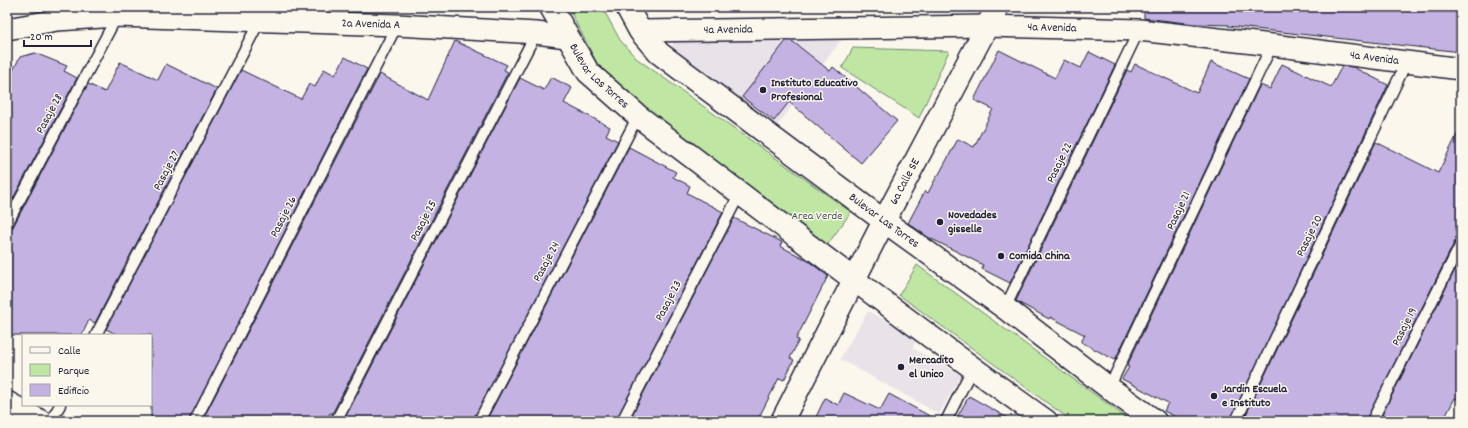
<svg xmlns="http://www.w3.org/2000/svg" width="1468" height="428" font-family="Dekko,sans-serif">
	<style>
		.built { fill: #eae2e9 }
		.green { fill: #bfe7a3; stroke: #70846f }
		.building { fill: #c3b2e2; stroke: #22223b }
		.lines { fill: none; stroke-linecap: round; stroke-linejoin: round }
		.service-casing { stroke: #22223b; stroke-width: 13 }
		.minor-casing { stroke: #22223b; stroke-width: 24 }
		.tertiary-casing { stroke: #22223b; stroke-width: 25 }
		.service { stroke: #fbf7ec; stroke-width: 10 }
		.minor { stroke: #fbf7ec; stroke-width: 21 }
		.tertiary { stroke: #fbf7ec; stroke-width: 22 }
		.poi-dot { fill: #22223b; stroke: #fbf7ec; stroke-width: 1.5 }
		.labels { text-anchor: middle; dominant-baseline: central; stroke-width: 3; stroke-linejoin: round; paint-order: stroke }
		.street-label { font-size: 12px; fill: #22223b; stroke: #fbf7ec }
		.poi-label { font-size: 12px; font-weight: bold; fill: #22223b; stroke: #fbf7ec; text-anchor: start }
		.park-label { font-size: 12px; fill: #495355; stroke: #fbf7ec }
	</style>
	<rect width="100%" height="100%" fill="#fbf7ec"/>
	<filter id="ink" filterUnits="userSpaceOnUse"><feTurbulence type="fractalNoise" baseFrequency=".025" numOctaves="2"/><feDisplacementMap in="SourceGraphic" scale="8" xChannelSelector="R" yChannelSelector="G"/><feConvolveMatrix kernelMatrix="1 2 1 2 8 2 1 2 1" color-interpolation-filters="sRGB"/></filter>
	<g filter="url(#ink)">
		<g class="built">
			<polygon points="675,36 842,39 775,129 671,51"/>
			<polygon points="868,311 918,338 912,348 961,375 939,414 840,359"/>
		</g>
		<g class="green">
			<polygon points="568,7 602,7 620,40 636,58 851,212 823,251 633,101 600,69"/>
			<polygon points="853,48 949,51 919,118 842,68"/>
			<polygon points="917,265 1131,421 1072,421 899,295"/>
		</g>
		<g class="building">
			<polygon points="1144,7 1461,7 1461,52 1228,26 1229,25 1195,24 1144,18"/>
			<polygon points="455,41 507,65 504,70 508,72 332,414 330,413 326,421 202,421 379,76 380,74 428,100"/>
			<polygon points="786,41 792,41 830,71 833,67 897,121 861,163 789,102 774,121 742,97"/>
			<polygon points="999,50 1055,78 1064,60 1081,68 1089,52 1115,65 1010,283 982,269 983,265 928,237 908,223 925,191 928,193 937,176 938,176 958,139 974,147 993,109 974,100"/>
			<polygon points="35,53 67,66 64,71 77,78 7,210 7,82 20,57"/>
			<polygon points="345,57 367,69 189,421 151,421 151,335 118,335 106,329 241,70 301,99 309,84 315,87 324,69 335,75"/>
			<polygon points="120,62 158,80 166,64 217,89 95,323 89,320 82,335 7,335 7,230 13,227 88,84 105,92"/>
			<polygon points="1211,62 1249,79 1115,360 1081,342 1085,335 1050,317 1049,319 1016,301 1127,70 1131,72 1135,64 1197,93"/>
			<polygon points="1282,64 1331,87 1342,66 1353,67 1388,85 1230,421 1184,421 1164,411 1168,403 1122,379 1129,367 1127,366 1260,85 1270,89"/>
			<polygon points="551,77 572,88 564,103 610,127 606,135 618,141 473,421 344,420 520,78 544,90"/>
			<polygon points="1461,127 1461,238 1455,241 1366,421 1243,421 1376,142 1438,173"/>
			<polygon points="629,147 676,172 673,177 690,186 687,193 723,212 616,421 486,421"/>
			<polygon points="734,218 782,242 780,246 807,260 828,276 796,339 799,340 790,358 794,360 784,380 779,378 757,421 629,421"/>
			<polygon points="1461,258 1461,401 1455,398 1443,421 1379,421"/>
			<polygon points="844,393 880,410 889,394 939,421 814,421 825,398 838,405"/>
			<polygon points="969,396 1013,421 955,421"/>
		</g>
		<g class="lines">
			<g class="service-casing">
				<g id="service">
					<polyline points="7,224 117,16"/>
					<polyline points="1005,308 1139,30"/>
					<polyline points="96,335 260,20"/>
					<polyline points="1109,388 1272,45"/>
					<polyline points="51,421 60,405"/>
					<polyline points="195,421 397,25"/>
					<polyline points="336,421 536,33"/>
					<polyline points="479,421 638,116"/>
					<polyline points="622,421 740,193"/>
					<polyline points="946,421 972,369"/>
					<polyline points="1236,421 1407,61"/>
					<polyline points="1372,421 1461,244"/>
				</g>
			</g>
			<g class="minor-casing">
				<g id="minor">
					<path id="s1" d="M7,29L57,20L117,16L397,25L536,33L567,37"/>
					<path id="s2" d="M640,31L988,26L1139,30L1272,45L1461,69"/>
					<polyline points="7,402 41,421"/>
				</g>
			</g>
			<g class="tertiary-casing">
				<g id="tertiary">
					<path id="s3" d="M551,7L588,72L638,116C773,218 907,322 1046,421"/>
					<path id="s4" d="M627,7L640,31L659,53L884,221L1005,308L1109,388L1155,421"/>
					<path id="s5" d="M782,421L884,221L997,7"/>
				</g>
			</g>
			<use href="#service" class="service"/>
			<use href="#minor" class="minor"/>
			<use href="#tertiary" class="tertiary"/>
		</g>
	</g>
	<g class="poi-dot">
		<circle cx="763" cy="90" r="4"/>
		<circle cx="940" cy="222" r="4"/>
		<circle cx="1001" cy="256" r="4"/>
		<circle cx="901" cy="367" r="4"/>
		<circle cx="1214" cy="396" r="4"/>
	</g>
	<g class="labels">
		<g class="street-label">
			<text stroke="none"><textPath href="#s1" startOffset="365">2a Avenida A</textPath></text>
			<text stroke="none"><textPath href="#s2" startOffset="412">4a Avenida</textPath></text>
			<text stroke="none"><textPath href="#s2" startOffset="88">4a Avenida</textPath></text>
			<text stroke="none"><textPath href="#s2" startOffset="736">4a Avenida</textPath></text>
			<text stroke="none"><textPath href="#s3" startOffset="85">Bulevar Las Torres</textPath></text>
			<text transform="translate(50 114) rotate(-62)">Pasaje 28</text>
			<text transform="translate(1060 163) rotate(-64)">Pasaje 22</text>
			<text transform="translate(167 171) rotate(-62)">Pasaje 27</text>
			<text stroke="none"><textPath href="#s5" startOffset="269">6a Calle SE</textPath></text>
			<text transform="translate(1179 211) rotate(-65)">Pasaje 21</text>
			<text transform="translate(284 217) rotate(-63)">Pasaje 26</text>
			<text transform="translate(424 221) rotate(-63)">Pasaje 25</text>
			<text stroke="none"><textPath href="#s4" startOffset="337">Bulevar Las Torres</textPath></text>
			<text transform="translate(1310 236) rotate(-64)">Pasaje 20</text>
			<text transform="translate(547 262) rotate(-62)">Pasaje 24</text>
			<text transform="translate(669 301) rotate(-63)">Pasaje 23</text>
			<text transform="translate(1405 327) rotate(-63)">Pasaje 19</text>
		</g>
		<g class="poi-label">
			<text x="771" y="83">Instituto Educativo<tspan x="771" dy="14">Profesional</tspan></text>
			<text x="948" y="215">Novedades<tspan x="948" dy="14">gisselle</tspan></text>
			<text x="1009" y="256">Comida China</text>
			<text x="909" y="360">Mercadito<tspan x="909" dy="14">el Unico</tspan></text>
			<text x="1222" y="389">Jardin Escuela<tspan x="1222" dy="14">e Instituto</tspan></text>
		</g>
		<g class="park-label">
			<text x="817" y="216">Area Verde</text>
		</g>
	</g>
	<rect width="1468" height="428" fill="none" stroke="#fbf7ec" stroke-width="24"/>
	<rect x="12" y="12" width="1444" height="404" fill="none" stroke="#22223b" stroke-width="1.5" filter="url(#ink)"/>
	<rect x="22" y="334" width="130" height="72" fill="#fbf7ec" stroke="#a4a2a5"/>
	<rect x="30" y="347" width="20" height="6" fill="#fbf7ec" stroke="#a4a2a5"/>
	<text x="58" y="354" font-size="12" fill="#22223b">Calle</text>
	<rect x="30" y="364" width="20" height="12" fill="#bfe7a3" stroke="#a4a2a5"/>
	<text x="58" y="374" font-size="12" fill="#22223b">Parque</text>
	<rect x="30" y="384" width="20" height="12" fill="#c3b2e2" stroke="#a4a2a5"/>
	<text x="58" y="394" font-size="12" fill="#22223b">Edificio</text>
	<path d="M24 40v6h67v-6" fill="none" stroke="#22223b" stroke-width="2"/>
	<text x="30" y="40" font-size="12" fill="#22223b" stroke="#fbf7ec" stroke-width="3" paint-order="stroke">20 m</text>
</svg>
